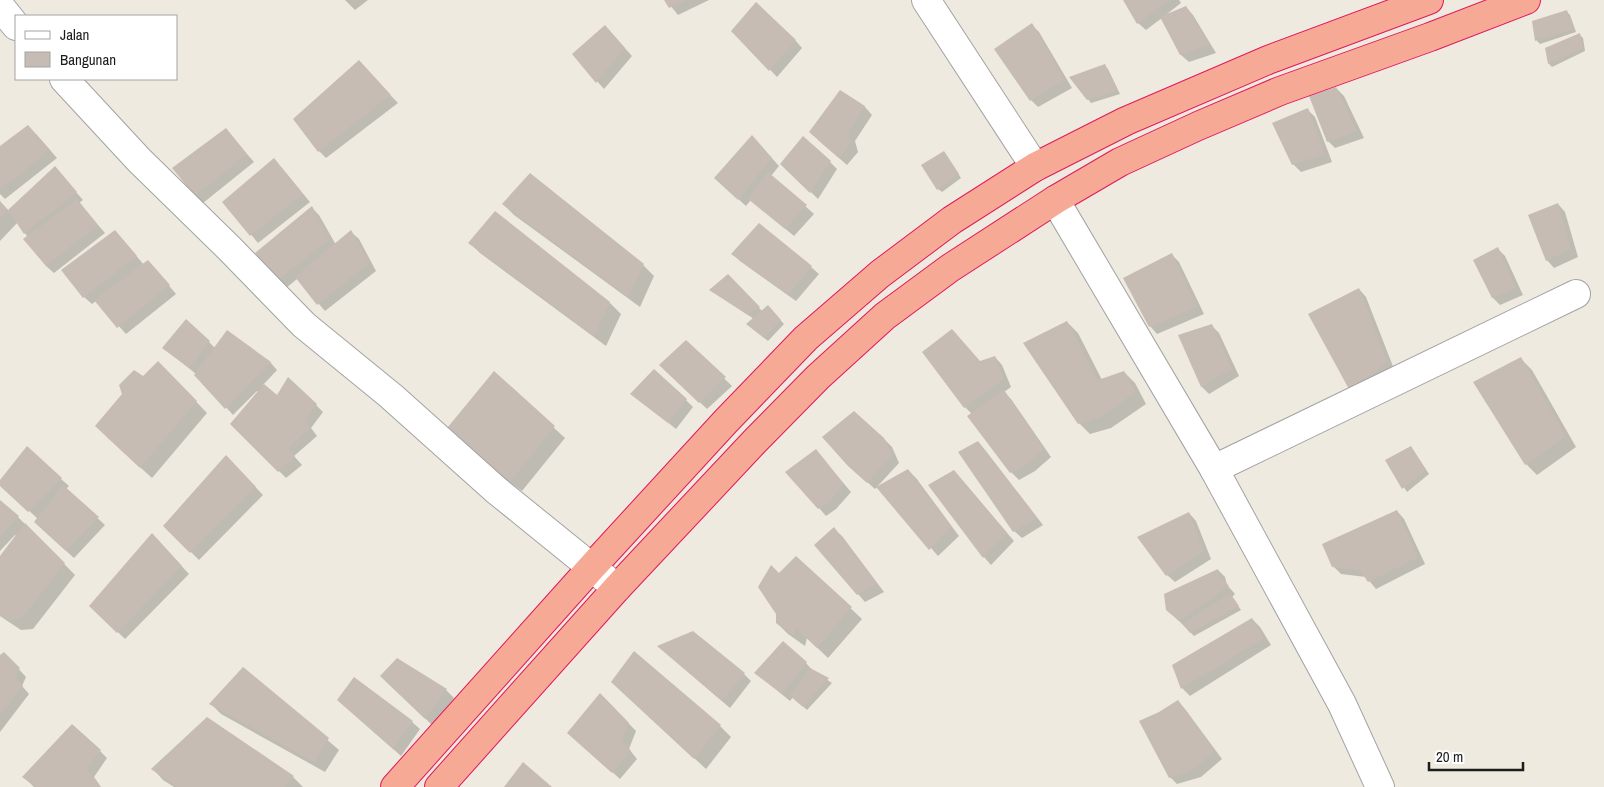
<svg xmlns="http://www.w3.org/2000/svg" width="1604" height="787" font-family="'Archivo Narrow',sans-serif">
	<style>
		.shadow { fill: #0003 }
		.building { fill: #c6bcb4 }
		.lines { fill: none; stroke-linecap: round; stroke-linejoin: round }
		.minor-casing { stroke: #a3a3a3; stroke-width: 30 }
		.trunk-casing { stroke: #e2175c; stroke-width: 30 }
		.minor { stroke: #fff; stroke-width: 28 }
		.trunk { stroke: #f6aa95; stroke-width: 28 }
	</style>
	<rect width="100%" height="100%" fill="#eeeae0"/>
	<g class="shadow">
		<polygon points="345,0 368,0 355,10"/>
		<polygon points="666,0 709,0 678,15"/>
		<polygon points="1124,0 1179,0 1181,3 1167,14 1186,7 1193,15 1216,53 1189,62 1181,55 1162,18 1146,30 1138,23"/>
		<polygon points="1567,12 1570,15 1576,32 1540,44 1537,41 1534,22"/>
		<polygon points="1032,25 1039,32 1072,88 1038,107 1031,100"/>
		<polygon points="733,31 795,40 802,48 777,77"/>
		<polygon points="612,34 632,56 604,89 573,54"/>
		<polygon points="1580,35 1583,38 1585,51 1552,67 1549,64 1547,48"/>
		<polygon points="1104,66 1108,69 1120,94 1091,103 1088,99"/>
		<polygon points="366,70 398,103 326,158 319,151"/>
		<polygon points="1336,88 1344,96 1364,138 1335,148 1328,141"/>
		<polygon points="841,92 865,107 872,115 855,141 858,152 847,165 818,140"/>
		<polygon points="1308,110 1315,117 1332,162 1301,172 1293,164"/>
		<polygon points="36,134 57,158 5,199 0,194 0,148"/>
		<polygon points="233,138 254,162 203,203 195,195"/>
		<polygon points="759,144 779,166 771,176 814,214 794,236 751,200 746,206 723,185"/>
		<polygon points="944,152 961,178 942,192 938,189"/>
		<polygon points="830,162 837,169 818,199 782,164"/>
		<polygon points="281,167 310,202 258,243 224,202"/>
		<polygon points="55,168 83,200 79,203 105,233 54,273 46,266 18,222 0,241 0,202 9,211"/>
		<polygon points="503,204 643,265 654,276 640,307 514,215"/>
		<polygon points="1558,204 1565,212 1578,257 1554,268 1547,260"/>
		<polygon points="312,208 319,215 336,245 351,232 359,239 376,271 325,311 297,279 286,288 278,280"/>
		<polygon points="496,213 610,303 621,314 606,346 480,253 470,243"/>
		<polygon points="122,239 144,265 155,269 176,294 126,334 96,301 92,304 84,297"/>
		<polygon points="1498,249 1505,256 1523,295 1500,305 1493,298 1475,261"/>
		<polygon points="733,254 811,267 819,274 796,301 740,261"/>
		<polygon points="1172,255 1179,262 1204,314 1157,334 1150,326"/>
		<polygon points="728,275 762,311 771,310 784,324 768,341 752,328 754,319 715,293"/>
		<polygon points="1359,289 1366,297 1394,369 1359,397"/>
		<polygon points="1067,322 1078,333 1102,380 1124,372 1135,383 1146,404 1111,428 1090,434 1079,423"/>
		<polygon points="1211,325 1219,333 1239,376 1209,394 1202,387 1180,335"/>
		<polygon points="209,342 215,348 270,362 277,370 263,385 277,397 316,405 323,412 311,428 317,436 294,456 302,465 286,478 232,424 258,392 257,391 233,415 196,374 164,348"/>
		<polygon points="686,342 732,386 707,409 661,365"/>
		<polygon points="995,357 1002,365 1011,387 1004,392 1011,399 1051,457 1035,471 1019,480 1011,472 972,414 965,407 981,362"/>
		<polygon points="1521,359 1532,370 1576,447 1537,475 1526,464"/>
		<polygon points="158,362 207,413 152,478 107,437 143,378"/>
		<polygon points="494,373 565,438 522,491 456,444"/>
		<polygon points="632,394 686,400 693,407 676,429"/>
		<polygon points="884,439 892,447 899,463 875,489 857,473"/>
		<polygon points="978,442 985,450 1043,525 1022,538 1014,531"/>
		<polygon points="1411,447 1429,474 1407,492 1387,461"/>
		<polygon points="816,451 851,492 836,509 826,516 819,508"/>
		<polygon points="226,456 263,495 199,560 165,526"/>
		<polygon points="908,470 916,478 959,536 938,556 878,487"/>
		<polygon points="61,479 69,486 66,489 105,525 74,558 43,530 38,519 0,484 0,482"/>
		<polygon points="961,479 1014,541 991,565 984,557"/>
		<polygon points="0,502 18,517 75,575 33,629 21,630 0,616 0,558 17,536 15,535 0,551"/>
		<polygon points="1397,511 1404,519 1425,564 1376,589 1366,577 1341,574 1333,566"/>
		<polygon points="1189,513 1196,521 1211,559 1175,582 1167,575"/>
		<polygon points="834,529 842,536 884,592 865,602 858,594"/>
		<polygon points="160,543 189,574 125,639 91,606"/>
		<polygon points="796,557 862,619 828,658 807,638 805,646 788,634 777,623 779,574"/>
		<polygon points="1218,570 1225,577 1227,585 1235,594 1232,597 1241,610 1194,636 1175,617"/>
		<polygon points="1252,619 1260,627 1271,645 1190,696 1183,689 1174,665"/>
		<polygon points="659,647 744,674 751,681 730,708"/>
		<polygon points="4,653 26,677 22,686 29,694 0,732 0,656"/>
		<polygon points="397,660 446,690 454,698 433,726 382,676"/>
		<polygon points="806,663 813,671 832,683 807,710 793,697 790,701 756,673"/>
		<polygon points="244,668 339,750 325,772 221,714 211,704"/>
		<polygon points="354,679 412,722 420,729 401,756 346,707"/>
		<polygon points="624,693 720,726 731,737 706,769"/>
		<polygon points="601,695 636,731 629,749 637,759 620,779 577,740"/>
		<polygon points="1178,702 1185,709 1222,759 1201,777 1177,784 1170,777 1159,713"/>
		<polygon points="100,751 107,758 94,777 101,787 34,787 24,777"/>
		<polygon points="153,769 293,777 303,787 174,787 163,780"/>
	</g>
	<g class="building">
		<polygon points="664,0 687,0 669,8"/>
		<polygon points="1123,0 1169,0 1137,24"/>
		<polygon points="756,2 796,40 769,71 731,31"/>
		<polygon points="1186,6 1210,45 1180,55 1160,17"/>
		<polygon points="1567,10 1573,29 1535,41 1532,21"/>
		<polygon points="1032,23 1065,80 1030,101 994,49"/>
		<polygon points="605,25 625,48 596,83 572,54"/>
		<polygon points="1580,33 1583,48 1548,64 1545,48"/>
		<polygon points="359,60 391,95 318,152 293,119"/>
		<polygon points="1105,64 1118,91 1087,100 1069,77"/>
		<polygon points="1336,87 1357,131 1327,142 1309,96"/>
		<polygon points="840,90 865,106 848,133 851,144 839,158 809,132"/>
		<polygon points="1308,108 1325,154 1292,165 1272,123"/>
		<polygon points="28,125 50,150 0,190 0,146"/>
		<polygon points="226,128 247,154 195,196 172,168"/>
		<polygon points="752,135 772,158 738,200 714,178"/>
		<polygon points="803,136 831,161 810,193 780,164"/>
		<polygon points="944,151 959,174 937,190 921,165"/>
		<polygon points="274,158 303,194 250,236 222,202"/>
		<polygon points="55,166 77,192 24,234 8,210"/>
		<polygon points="768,172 807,205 785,229 748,199"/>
		<polygon points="530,173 644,264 628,297 502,204"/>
		<polygon points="77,199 98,225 46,266 23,239"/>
		<polygon points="0,201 8,210 0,219"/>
		<polygon points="1558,203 1571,249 1546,261 1528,215"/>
		<polygon points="312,206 330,239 277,281 255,253"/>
		<polygon points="495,211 610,302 594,336 468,243"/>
		<polygon points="759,223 812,266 788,295 731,254"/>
		<polygon points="115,230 137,256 83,298 61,270"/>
		<polygon points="351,230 370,263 317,305 295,277"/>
		<polygon points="1498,247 1516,288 1492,298 1473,260"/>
		<polygon points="1172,253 1197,307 1149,327 1123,278"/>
		<polygon points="148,260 170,285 117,328 94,300"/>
		<polygon points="728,274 760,307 748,315 709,290"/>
		<polygon points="1359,288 1387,361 1362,384 1350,391 1308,314"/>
		<polygon points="768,305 781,320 764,338 746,324"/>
		<polygon points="186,319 210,341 189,368 162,348"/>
		<polygon points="1067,321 1098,380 1124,371 1136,392 1100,417 1078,424 1023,343"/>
		<polygon points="1212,324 1232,369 1201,387 1178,335"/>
		<polygon points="952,329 980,361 995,356 1004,379 964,408 922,352"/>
		<polygon points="227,330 271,362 225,409 194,375"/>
		<polygon points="686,340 726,377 699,403 659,365"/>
		<polygon points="1521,357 1566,436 1525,465 1473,382"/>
		<polygon points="158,361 197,401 140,468 95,426 122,394 119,385 134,370 143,376"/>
		<polygon points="654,369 687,399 668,423 630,394"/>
		<polygon points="494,371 555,426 511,481 443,433"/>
		<polygon points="288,377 317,404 305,420 310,428 288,448 295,457 278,472 230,424 264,384 277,395"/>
		<polygon points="1004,390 1044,449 1028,464 1010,473 967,416"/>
		<polygon points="854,411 884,438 892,455 867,483 848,466 822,437"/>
		<polygon points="978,441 1037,518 1013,532 958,452"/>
		<polygon points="27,446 62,478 28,512 0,486 0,480"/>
		<polygon points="1411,446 1426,470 1402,489 1385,460"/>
		<polygon points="816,449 844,484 829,502 818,509 785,472"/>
		<polygon points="226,455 256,487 190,553 163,526"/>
		<polygon points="908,469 952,527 929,550 876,487"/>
		<polygon points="954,470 1007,533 983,558 928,485"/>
		<polygon points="63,485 99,517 66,551 34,522"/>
		<polygon points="0,500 19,516 0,536"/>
		<polygon points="1397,510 1418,557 1368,582 1360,570 1332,567 1322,544"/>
		<polygon points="1189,512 1204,551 1166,576 1137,537"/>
		<polygon points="25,523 65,563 22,618 9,620 0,614 0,556"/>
		<polygon points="834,527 877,584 857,595 814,545"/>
		<polygon points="152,533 182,566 117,633 89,606"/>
		<polygon points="796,556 852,607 817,648 796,628 794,636 776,623 776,614 758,587 771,565 779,573"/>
		<polygon points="1218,569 1220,576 1229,586 1179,621 1166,610 1164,594"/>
		<polygon points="1230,593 1239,606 1190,633 1183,624"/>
		<polygon points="1252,618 1264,638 1181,689 1172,665"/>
		<polygon points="693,631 745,673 722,701 657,646"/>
		<polygon points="783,641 807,662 782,694 754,673"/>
		<polygon points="634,651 721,725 694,759 611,682"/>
		<polygon points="4,652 20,668 15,677 23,686 0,715 0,655"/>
		<polygon points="397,658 447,689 425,719 380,676"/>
		<polygon points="243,667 329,738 314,762 209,704"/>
		<polygon points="810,668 829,678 803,707 790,696"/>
		<polygon points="354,677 413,721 393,749 337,700"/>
		<polygon points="600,693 629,723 622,740 631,751 612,773 567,733"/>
		<polygon points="1178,700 1215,751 1193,770 1169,778 1139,721 1159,712"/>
		<polygon points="207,717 294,776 284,787 177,787 151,769"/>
		<polygon points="72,724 101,750 87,769 100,787 36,787 22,777"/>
		<polygon points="523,762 552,787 504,787"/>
	</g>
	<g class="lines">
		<g class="minor-casing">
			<g id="minor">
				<polyline points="926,0 1035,167"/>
				<polyline points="0,6 16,26"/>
				<polyline points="64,79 139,160 230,249 304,325 391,396 496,490 617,588"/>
				<polyline points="1055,200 1214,469 1342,704 1380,787"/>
				<polyline points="1214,469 1576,294"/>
			</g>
		</g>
		<g class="trunk-casing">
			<g id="trunk">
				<polyline points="395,787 591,568 726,421 806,338 880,274 952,220 1035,167 1126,121 1268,60 1429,0"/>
				<polyline points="439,787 617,588 755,441 818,377 885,316 950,268 1055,200 1120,162 1198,126 1280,91 1430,37 1526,0"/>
			</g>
		</g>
		<use href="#minor" class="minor"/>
		<use href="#trunk" class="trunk"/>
	</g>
	<rect x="15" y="15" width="162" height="65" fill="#ffffff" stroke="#a4a4a4"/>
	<rect x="25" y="31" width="25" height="8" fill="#ffffff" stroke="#a4a4a4"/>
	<text x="60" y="40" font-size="15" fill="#1c1c1c">Jalan</text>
	<rect x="25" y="52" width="25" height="15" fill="#c6bcb4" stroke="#a4a4a4"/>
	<text x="60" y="65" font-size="15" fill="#1c1c1c">Bangunan</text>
	<path d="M1429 762v8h94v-8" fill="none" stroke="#1c1c1c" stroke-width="2.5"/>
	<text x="1436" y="762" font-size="15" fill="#1c1c1c" stroke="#ffffff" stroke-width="4" paint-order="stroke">20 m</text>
</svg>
